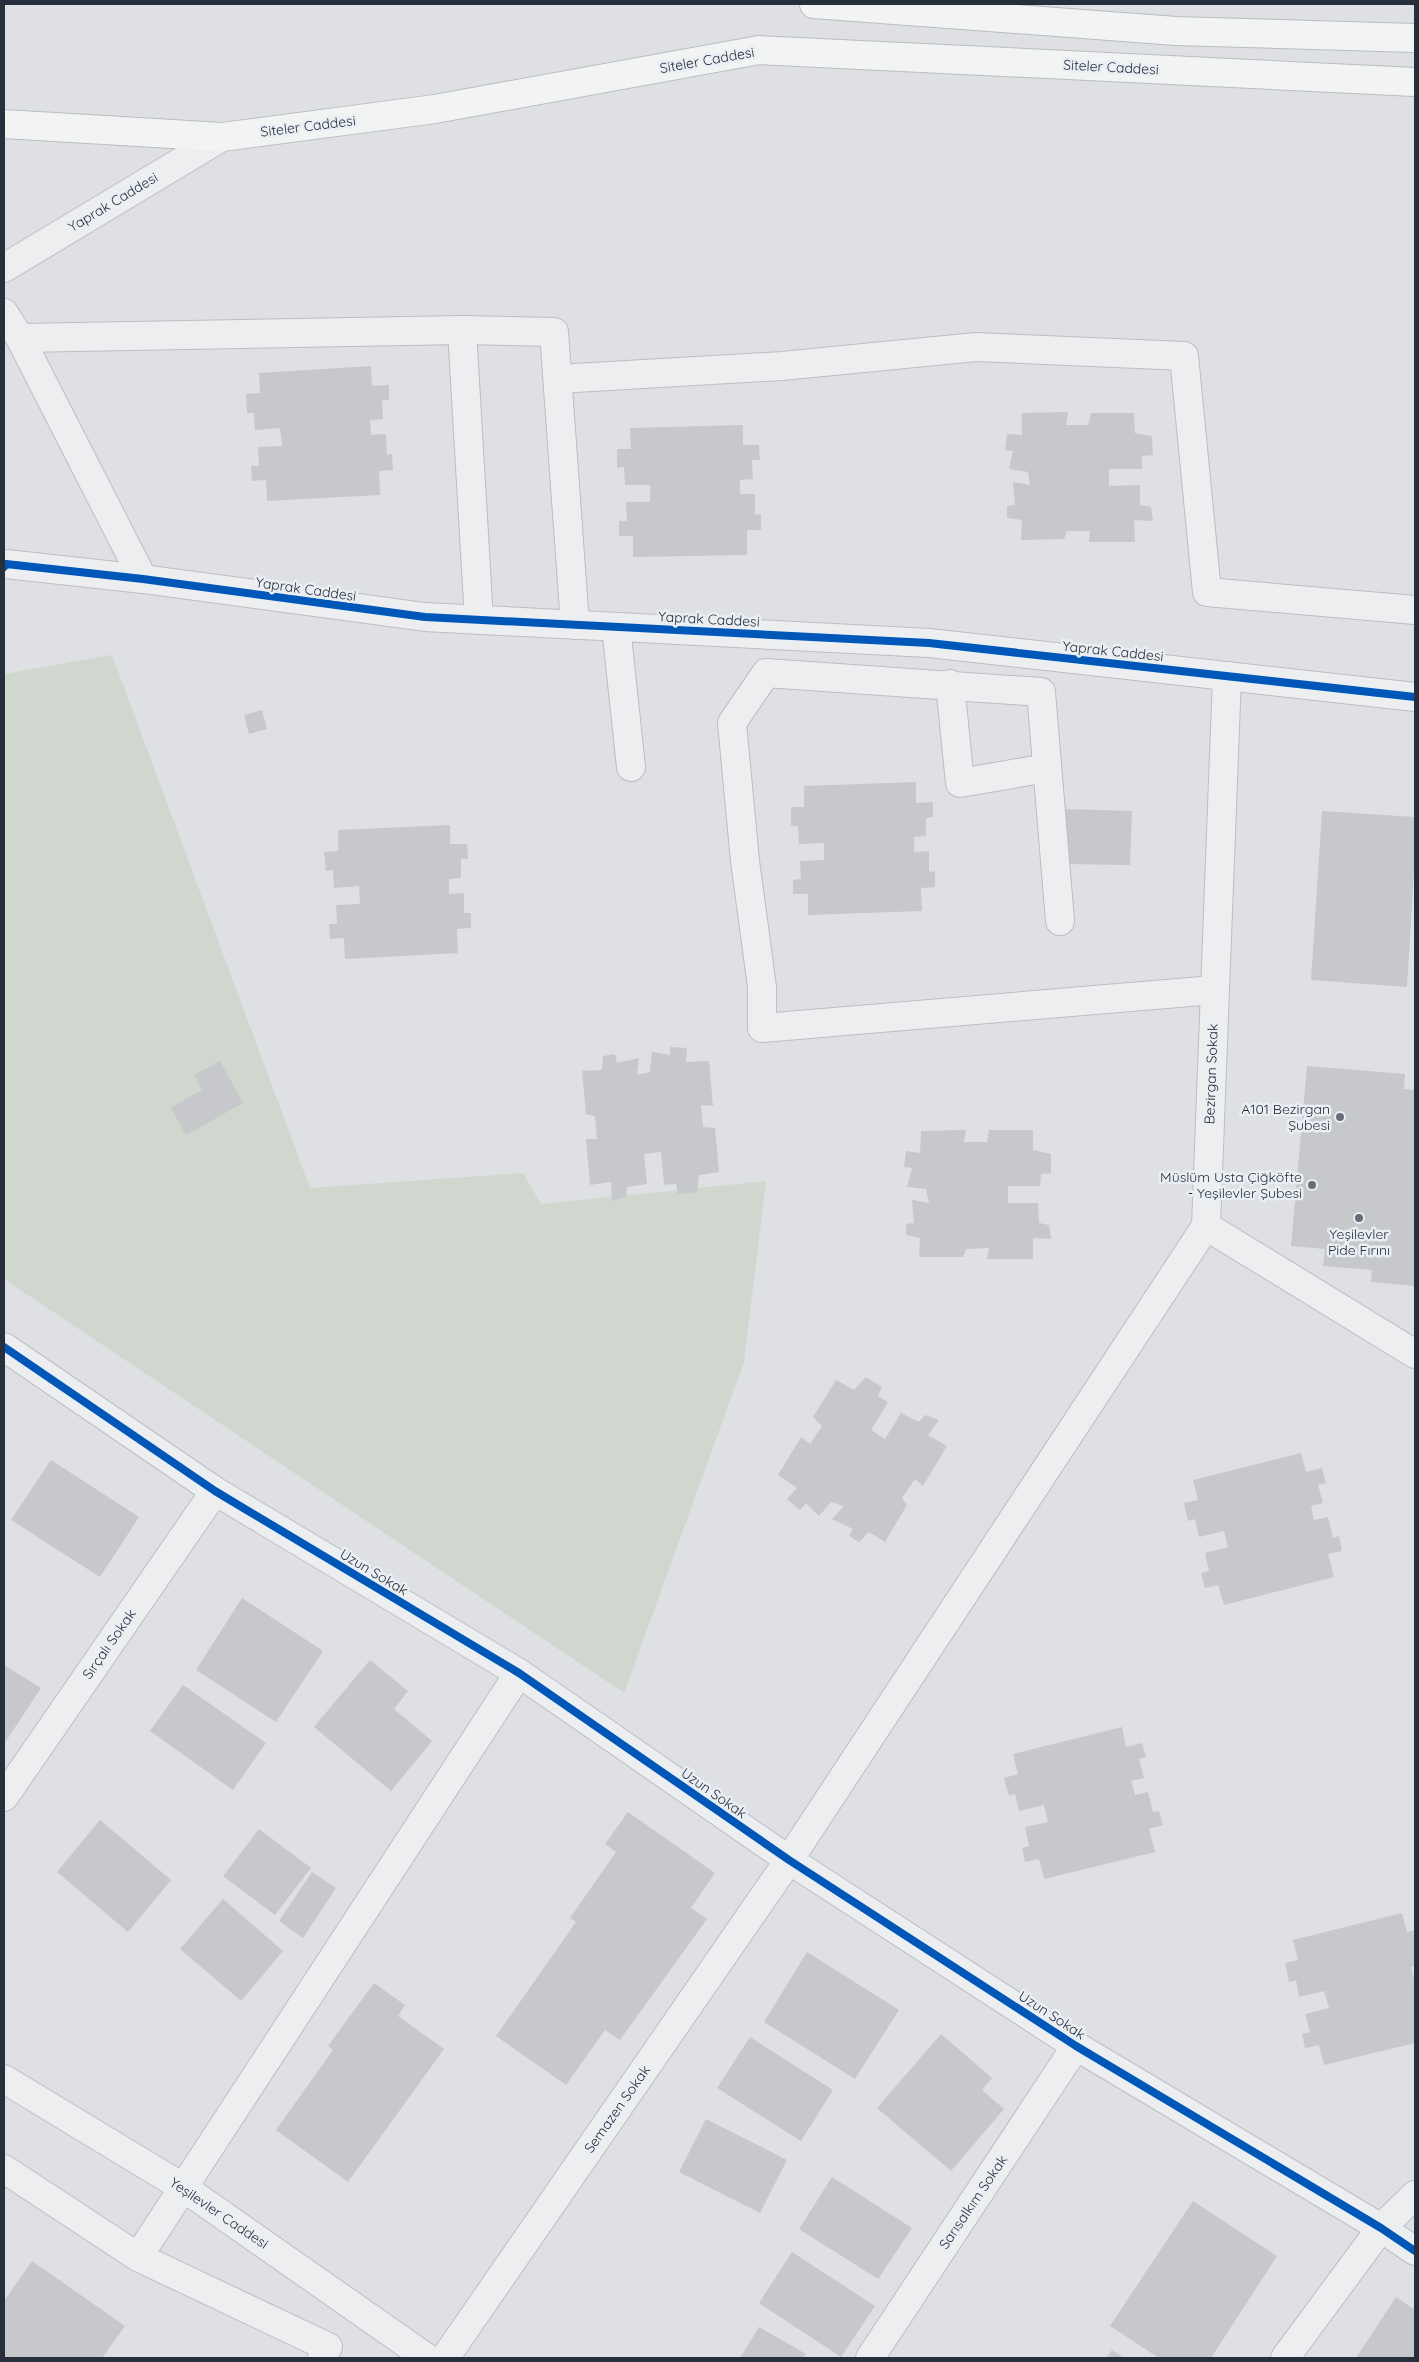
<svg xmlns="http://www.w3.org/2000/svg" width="1419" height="2362" font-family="Quicksand,sans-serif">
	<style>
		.green { fill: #cfd7ce }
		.building { fill: #c6c8cb }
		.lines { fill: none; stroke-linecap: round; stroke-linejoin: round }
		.minor-casing { stroke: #bcbec1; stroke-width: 30 }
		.major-casing { stroke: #babdc1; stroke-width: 30 }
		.minor { stroke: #edeef0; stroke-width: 28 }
		.major { stroke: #f2f4f4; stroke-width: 28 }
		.cycleway-casing { stroke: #eaeff4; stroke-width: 11 }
		.cycleway { stroke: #0057b8; stroke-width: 8 }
		.poi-dot { fill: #666d76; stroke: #eaeff4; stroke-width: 2 }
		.labels { text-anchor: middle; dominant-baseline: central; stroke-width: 5; stroke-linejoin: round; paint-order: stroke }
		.street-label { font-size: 14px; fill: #262f3b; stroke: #eaeff4 }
		.poi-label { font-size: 14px; fill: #262f3b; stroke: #eaeff4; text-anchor: end }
	</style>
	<rect width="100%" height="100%" fill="#dee0e3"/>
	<polygon class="green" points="112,655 310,1188 523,1173 541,1204 766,1181 744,1362 624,1693 4,1279 4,674"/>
	<g class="building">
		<polygon points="371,366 372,386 389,385 389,400 382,400 383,419 370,420 371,435 386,434 387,455 392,454 393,470 379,471 380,495 267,501 266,480 252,481 251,466 259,466 258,447 282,446 280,428 255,430 254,413 247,413 246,394 260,393 259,373"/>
		<polygon points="1068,412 1066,425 1088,425 1091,413 1134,413 1135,433 1152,436 1153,455 1142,456 1142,469 1109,469 1109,486 1140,485 1140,505 1151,507 1153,521 1134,520 1135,542 1089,542 1090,531 1067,531 1064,539 1021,540 1022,520 1007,518 1007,506 1015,505 1013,482 1030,485 1028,472 1009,469 1013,451 1005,450 1007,434 1022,435 1022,413"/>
		<polygon points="743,425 743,445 759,445 760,460 752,460 753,479 740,480 740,494 755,494 755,515 761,514 761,530 747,530 747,555 633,557 633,536 619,536 619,521 627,521 626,502 650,502 650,485 625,485 624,467 617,468 617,449 631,449 630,428"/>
		<polygon points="262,710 267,729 249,734 244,715"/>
		<polygon points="916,782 916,803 933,802 933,817 926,818 926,836 914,837 914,852 929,851 929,872 935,871 935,887 921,888 922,911 808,915 808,894 793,894 793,880 801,879 800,861 824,860 824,843 799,844 798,826 791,826 791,807 804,807 804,786"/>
		<polygon points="1065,809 1132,811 1130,865 1063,864"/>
		<polygon points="1322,811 1415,817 1415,855 1407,987 1311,980"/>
		<polygon points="450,825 450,844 467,844 468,859 461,859 461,878 449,879 449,894 464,893 464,913 471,913 471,928 457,929 458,953 345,959 344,938 330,939 329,924 337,924 336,905 360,904 359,886 334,888 333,870 326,871 324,852 338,851 338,830"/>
		<polygon points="670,1047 687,1048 686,1062 709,1061 713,1106 701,1105 703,1127 715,1128 719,1172 699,1175 697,1192 678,1194 676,1184 664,1185 661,1152 644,1154 647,1184 627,1187 626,1197 612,1201 611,1182 590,1185 586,1139 597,1139 595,1116 586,1114 582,1071 602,1070 603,1056 615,1054 617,1063 639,1058 637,1075 650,1072 652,1052 670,1055"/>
		<polygon points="220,1061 243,1103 186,1135 171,1108 202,1090 194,1075"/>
		<polygon points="1307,1066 1405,1074 1404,1089 1415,1090 1415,1286 1371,1282 1372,1270 1323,1266 1325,1249 1291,1246"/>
		<polygon points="966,1130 964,1142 987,1142 989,1130 1033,1130 1033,1150 1051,1154 1051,1173 1041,1174 1040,1186 1008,1186 1008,1203 1038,1203 1039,1223 1049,1225 1051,1239 1033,1238 1033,1259 987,1259 989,1248 966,1249 963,1257 919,1257 920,1238 906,1235 906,1224 914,1223 912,1200 929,1203 926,1189 907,1187 912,1168 904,1167 906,1151 920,1153 921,1131"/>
		<polygon points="866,1377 882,1387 878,1396 888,1402 871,1430 885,1439 901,1413 919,1422 925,1415 939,1420 928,1435 947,1446 923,1486 915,1479 902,1498 907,1505 885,1542 869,1532 859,1542 849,1536 853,1529 832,1519 844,1506 831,1502 819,1516 806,1503 800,1510 787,1499 797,1488 778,1475 801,1437 810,1444 822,1426 813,1417 836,1380 854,1390"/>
		<polygon points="1301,1453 1306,1472 1322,1468 1326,1483 1318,1485 1323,1503 1311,1506 1314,1520 1328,1517 1333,1538 1339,1536 1342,1551 1328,1554 1334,1577 1224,1605 1218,1585 1205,1588 1201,1573 1209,1571 1205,1553 1228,1547 1224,1531 1199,1537 1195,1519 1188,1521 1184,1503 1198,1500 1193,1480"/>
		<polygon points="51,1460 139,1517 100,1577 11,1520"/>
		<polygon points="242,1598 323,1651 276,1722 196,1670"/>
		<polygon points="370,1660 408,1691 394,1709 432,1741 391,1791 314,1727"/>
		<polygon points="4,1665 41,1688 4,1744"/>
		<polygon points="183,1685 266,1743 233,1790 150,1731"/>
		<polygon points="1122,1727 1126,1747 1142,1743 1146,1757 1139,1759 1144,1778 1131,1781 1135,1795 1148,1792 1153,1812 1159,1811 1163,1825 1149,1829 1155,1852 1044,1879 1039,1859 1025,1862 1022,1848 1029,1846 1025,1827 1048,1822 1044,1805 1019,1811 1015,1794 1009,1796 1004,1778 1018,1774 1013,1754"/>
		<polygon points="628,1812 715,1873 691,1908 707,1919 620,2040 605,2030 566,2085 496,2036 576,1922 570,1918 616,1852 605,1844"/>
		<polygon points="100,1820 171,1880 128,1932 57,1872"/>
		<polygon points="259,1829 311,1868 275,1915 223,1876"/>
		<polygon points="312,1872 336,1888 303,1938 279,1921"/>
		<polygon points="223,1899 283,1951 241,2001 180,1949"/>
		<polygon points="1402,1913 1407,1932 1415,1930 1415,1966 1411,1967 1415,1981 1415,2043 1324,2065 1319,2045 1305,2048 1302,2034 1310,2032 1305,2014 1329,2008 1324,1991 1299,1997 1296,1980 1289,1982 1285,1963 1298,1960 1293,1940"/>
		<polygon points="807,1952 899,2010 855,2079 764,2022"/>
		<polygon points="374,1983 405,2005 398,2016 444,2049 348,2182 276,2130 333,2050 328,2046"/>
		<polygon points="941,2034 992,2078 982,2090 1004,2109 951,2171 877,2108"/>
		<polygon points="750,2037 833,2090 801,2141 717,2088"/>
		<polygon points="706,2119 787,2160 760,2213 679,2172"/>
		<polygon points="832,2177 912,2228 878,2279 799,2229"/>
		<polygon points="1193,2201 1277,2256 1211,2358 1159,2358 1110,2326"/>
		<polygon points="792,2252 875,2306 841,2357 759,2303"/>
		<polygon points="32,2261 125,2326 102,2358 4,2358 4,2301"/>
		<polygon points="1396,2297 1415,2310 1415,2358 1356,2358"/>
		<polygon points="759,2327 806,2354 803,2358 740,2358"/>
		<polygon points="1112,2350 1124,2358 1106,2358"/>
	</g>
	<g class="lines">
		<g class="minor-casing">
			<g id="minor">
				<polyline points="4,268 222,137"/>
				<polyline points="4,313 20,338 143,579"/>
				<polyline points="462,330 554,332 575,625"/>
				<polyline points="20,338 462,330 479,620"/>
				<polyline points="558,379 782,366 976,347 1184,356 1207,592 1415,610"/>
				<polyline points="6,564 143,579 425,617 929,643 1415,697"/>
				<polyline points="616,627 631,767"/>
				<polyline points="1227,676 1206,1226 1415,1354"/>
				<polyline points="950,684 960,783 1047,768"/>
				<polyline points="1060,921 1041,692 766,673 732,723 745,861 762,987 762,1028 1214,990"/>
				<polyline points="4,1347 215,1491 519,1673 789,1860 1076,2046 1381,2228 1415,2251"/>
				<polyline points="4,1797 215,1491"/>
				<polyline points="4,2079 184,2188 427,2358"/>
				<polyline points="4,2169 138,2257 328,2347 322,2358"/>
				<polyline points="138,2257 519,1673"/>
				<polyline points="445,2358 789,1860 1206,1226"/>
				<polyline points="870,2358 1076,2046"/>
				<polyline points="1285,2358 1381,2228 1415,2195"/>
			</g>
		</g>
		<g class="major-casing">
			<g id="major">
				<polyline points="814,4 1176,31 1415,38"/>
				<polyline points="4,124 222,137 435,109 759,50 1415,82"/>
			</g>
		</g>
		<use href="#minor" class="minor"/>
		<use href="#major" class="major"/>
		<g class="cycleway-casing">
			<g id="cycleway">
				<polyline points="4,567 6,564 143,579 425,617 929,643 1415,697"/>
				<polyline points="4,1347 215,1491 519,1673 789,1860 1076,2046 1381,2228 1415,2251"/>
			</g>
		</g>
		<use href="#cycleway" class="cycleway"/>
	</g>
	<g class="poi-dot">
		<circle cx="1340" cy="1117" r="5"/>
		<circle cx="1312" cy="1185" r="5"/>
		<circle cx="1359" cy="1218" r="5"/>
	</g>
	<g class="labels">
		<g class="street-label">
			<text transform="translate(707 60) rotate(-10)">Siteler Caddesi</text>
			<text transform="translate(1111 67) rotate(3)">Siteler Caddesi</text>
			<text transform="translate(308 126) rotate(-7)">Siteler Caddesi</text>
			<text transform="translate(113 202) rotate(-31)">Yaprak Caddesi</text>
			<text transform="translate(306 589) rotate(8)">Yaprak Caddesi</text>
			<text transform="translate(709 619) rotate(3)">Yaprak Caddesi</text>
			<text transform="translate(1113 651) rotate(6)">Yaprak Caddesi</text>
			<text transform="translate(1211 1074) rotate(-88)">Bezirgan Sokak</text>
			<text transform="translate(374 1572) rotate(31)">Uzun Sokak</text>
			<text transform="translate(109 1644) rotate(-55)">Sırçalı Sokak</text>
			<text transform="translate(714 1793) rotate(35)">Uzun Sokak</text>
			<text transform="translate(1052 2015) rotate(33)">Uzun Sokak</text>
			<text transform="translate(617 2109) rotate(-55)">Semazen Sokak</text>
			<text transform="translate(973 2202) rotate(-56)">Sarısalkım Sokak</text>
			<text transform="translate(219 2213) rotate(34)">Yeşilevler Caddesi</text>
		</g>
		<g class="poi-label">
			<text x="1330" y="1109">A101 Bezirgan<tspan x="1330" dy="16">Şubesi</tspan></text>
			<text x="1302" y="1177">Müslüm Usta Çiğköfte<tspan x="1302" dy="16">- Yeşilevler Şubesi</tspan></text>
			<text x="1359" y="1234" text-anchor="middle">Yeşilevler<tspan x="1359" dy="16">Pide Fırını</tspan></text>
		</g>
	</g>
	<rect width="1419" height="2362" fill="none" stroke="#262f3b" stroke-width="10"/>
</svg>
